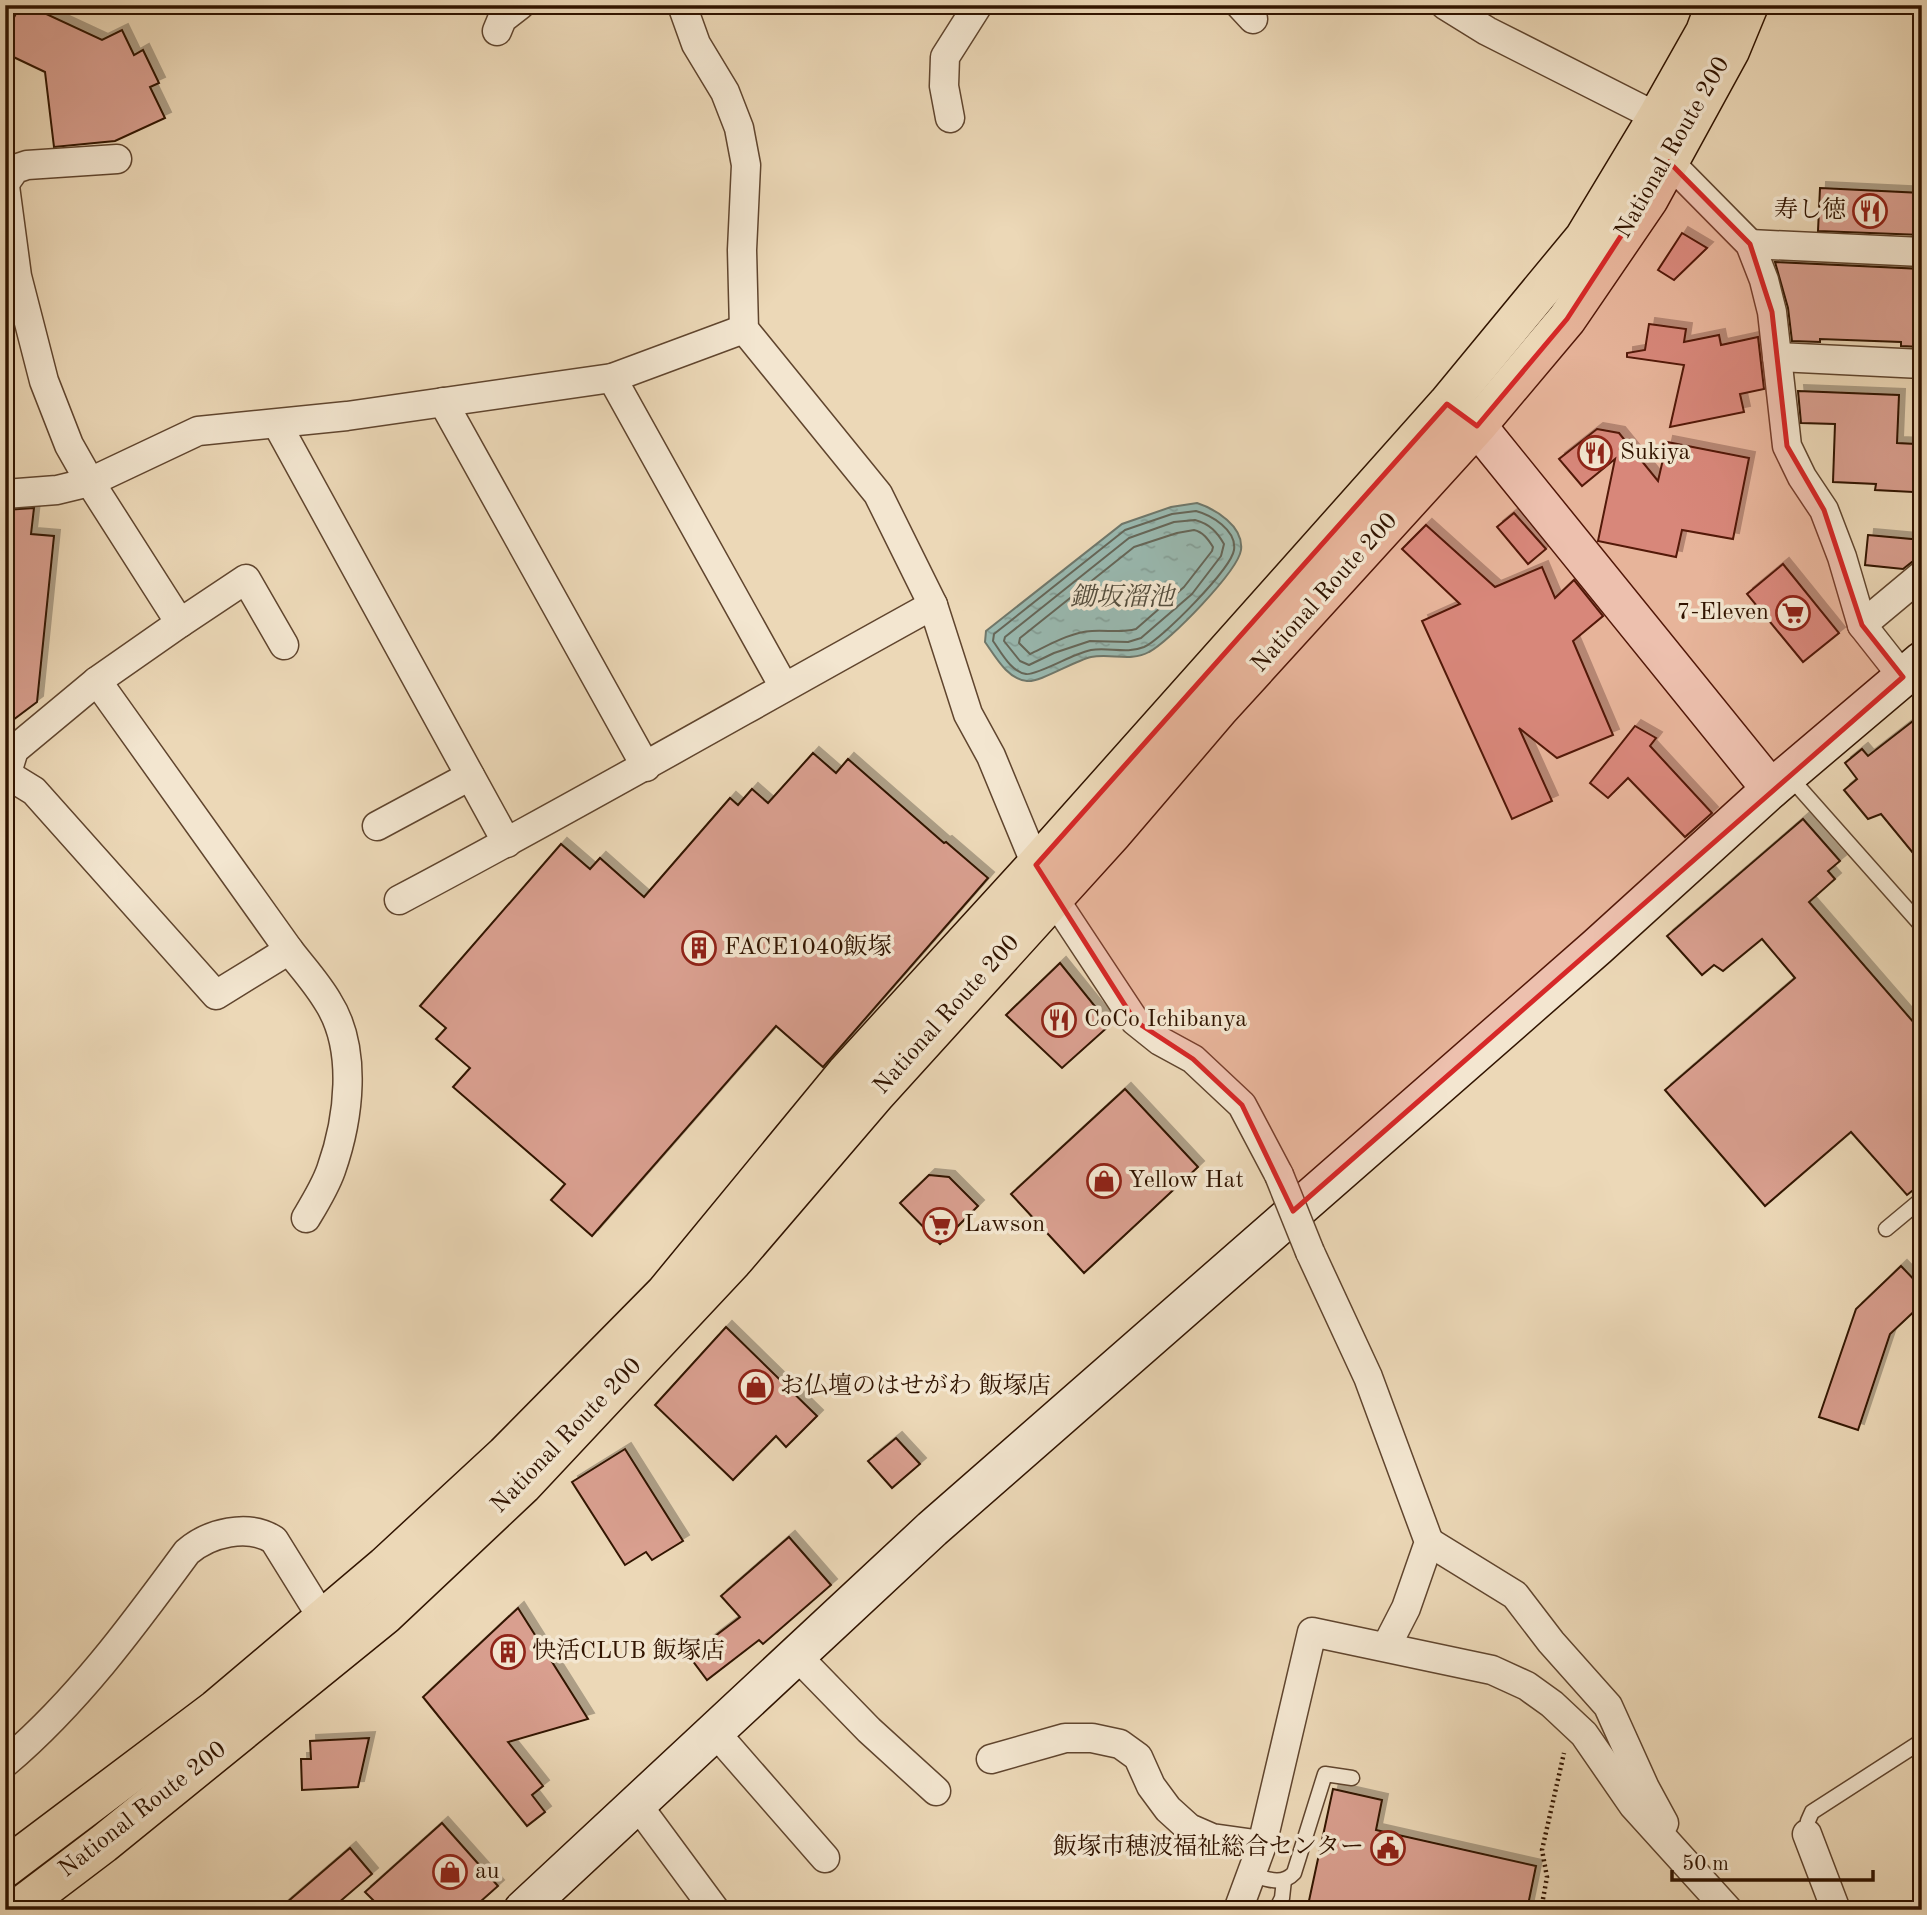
<svg xmlns="http://www.w3.org/2000/svg" width="1927" height="1915" font-family="'Old Standard TT','Noto Serif JP',serif">
	<style>
		.water { fill: url(#water-ripples); stroke: #6f776a; stroke-width: 2 }
		.lines { fill: none; stroke-linecap: round; stroke-linejoin: round }
		.shore { stroke: #656658; stroke-width: 2 }
		.building { fill: #d99f8f; stroke: #311400; stroke-width: 2; filter: url(#shadow) }
		.lane-casing { stroke: #60452e; stroke-width: 17 }
		.street-casing { stroke: #60452e; stroke-width: 31 }
		.secondary-casing { stroke: #311400; stroke-width: 41 }
		.highway-casing { stroke: #311400; stroke-width: 41 }
		.path { stroke: #311400; stroke-width: 4.5; stroke-dasharray: 2 3.5; stroke-linecap: butt }
		.lane { stroke: #f3e6d0; stroke-width: 14 }
		.street { stroke: #f3e6d0; stroke-width: 28 }
		.secondary { stroke: #f3e6d0; stroke-width: 38 }
		.highway { stroke: #ecd8b7; stroke-width: 38 }
		.street-bridge-casing { stroke: #60452e; stroke-width: 31; stroke-linecap: butt }
		.street-bridge { stroke: #f3e6d0; stroke-width: 28 }
		.marked { fill: #d62828; fill-opacity: 0.2; stroke: #d62828; stroke-width: 5; stroke-linejoin: round }
		.labels { text-anchor: middle; dominant-baseline: central; stroke-width: 7; stroke-linejoin: round; paint-order: stroke }
		.street-label { font-size: 24px; fill: #311400; stroke: #f3e6d0 }
		.poi-label { font-size: 24px; fill: #311400; stroke: #f3e6d0; text-anchor: start }
		.water-label { font-size: 26px; font-style: italic; fill: #554e3e; stroke: #f3e6d0 }
	</style>
	<defs>
		<pattern id="water-ripples" width="26" height="14" patternUnits="userSpaceOnUse" patternTransform="scale(1.75)"><rect width="26" height="14" fill="#99b9b0"/><path d="M2 4q2-2 4 0t4 0M15 11q2-2 4 0t4 0" fill="none" stroke="#849e96"/></pattern>
		<filter id="shadow"><feDropShadow dx="6" dy="-6" stdDeviation="0" flood-color="#0004"/></filter>
	</defs>
	<rect width="100%" height="100%" fill="#ecd8b7"/>
	<filter id="stains"><feTurbulence type="fractalNoise" baseFrequency=".00286" numOctaves="4"/><feColorMatrix values="0 0 0 0 .2 0 0 0 0 .09 0 0 0 0 .02 0 0 0 .5 -.17"/></filter>
	<radialGradient id="worn" r=".72"><stop offset=".6" stop-color="#630" stop-opacity="0"/><stop offset="1" stop-color="#630" stop-opacity=".3"/></radialGradient>
	<path class="water" d="M1197,503C1215,509 1244,526 1241,550C1238,571 1169,642 1149,652C1131,662 1110,653 1091,657C1074,661 1039,683 1027,681C1008,680 995,656 985,642L986,631L1122,524L1171,507Z"/>
	<g class="lines">
		<g class="shore">
			<path d="M1196,511C1211,515 1237,530 1234,550C1231,569 1162,639 1144,647C1127,654 1108,647 1091,650C1086,651 1081,653 1076,655C1065,659 1034,676 1026,674C1011,672 1001,652 993,641L994,634L1125,530L1172,514Z"/>
			<path d="M1195,520C1210,524 1217,532 1224,544L1221,556L1192,594L1141,638L1128,642L1090,641L1054,653L1029,665L1020,661L1004,641L1005,637L1129,538L1174,522Z"/>
			<path d="M1194,530C1203,532 1208,539 1213,547L1212,551L1184,587L1136,629C1122,633 1107,630 1092,631C1071,632 1049,645 1030,654L1019,643L1020,638L1134,547L1177,533Z"/>
		</g>
	</g>
	<g class="building">
		<polygon points="20,5 27,5 102,40 122,30 134,55 143,50 159,83 150,87 165,118 115,141 54,147 45,72 5,53 5,36"/>
		<polygon points="1820,188 1922,193 1922,235 1818,231"/>
		<polygon points="1682,233 1707,248 1674,280 1658,270"/>
		<polygon points="1775,262 1922,269 1922,347 1901,346 1901,342 1820,339 1820,342 1792,341 1788,308"/>
		<polygon points="1649,324 1686,329 1684,342 1719,335 1721,345 1758,337 1764,389 1740,394 1744,412 1670,427 1684,365 1627,357 1627,353 1645,350"/>
		<polygon points="1798,391 1899,395 1897,443 1916,444 1913,492 1875,490 1876,484 1833,482 1835,424 1801,423"/>
		<polygon points="1597,429 1619,433 1658,481 1667,442 1749,458 1733,539 1682,530 1676,557 1598,541 1615,459 1582,486 1559,459"/>
		<polygon points="34,508 31,534 54,536 37,702 5,726 5,510"/>
		<polygon points="1514,513 1546,549 1528,564 1497,527"/>
		<polygon points="1426,525 1495,587 1542,567 1555,598 1574,580 1603,616 1573,641 1613,735 1557,758 1519,728 1552,801 1512,819 1422,621 1460,604 1402,549"/>
		<polygon points="1868,535 1922,540 1921,559 1912,562 1903,569 1865,565"/>
		<polygon points="1783,564 1839,633 1803,662 1747,594"/>
		<polygon points="1922,714 1922,864 1881,814 1868,819 1844,790 1857,779 1845,763 1862,749 1868,756"/>
		<polygon points="1635,726 1656,738 1650,746 1712,813 1685,837 1628,778 1608,798 1590,783"/>
		<polygon points="813,753 836,773 848,759 944,843 946,842 988,878 823,1067 776,1026 592,1236 551,1200 565,1184 453,1087 470,1068 436,1039 446,1028 420,1006 561,844 590,869 600,858 644,897 730,798 738,805 752,789 768,803"/>
		<polygon points="1803,819 1840,861 1828,871 1835,879 1809,902 1922,1032 1922,1183 1907,1195 1851,1132 1765,1206 1665,1090 1795,978 1762,939 1723,971 1714,965 1702,975 1667,936"/>
		<polygon points="1060,963 1110,1025 1062,1068 1006,1015"/>
		<polygon points="1125,1089 1198,1167 1084,1273 1011,1194"/>
		<polygon points="929,1175 949,1177 978,1206 940,1244 900,1203"/>
		<polygon points="1901,1266 1922,1288 1922,1304 1890,1334 1858,1430 1819,1417 1856,1309"/>
		<polygon points="726,1327 817,1416 786,1447 776,1436 733,1480 655,1405"/>
		<polygon points="896,1438 920,1464 892,1488 868,1461"/>
		<polygon points="625,1449 683,1541 652,1560 646,1552 625,1565 572,1482"/>
		<polygon points="789,1537 831,1585 763,1644 759,1640 707,1680 689,1656 740,1617 721,1596"/>
		<polygon points="518,1608 588,1719 508,1742 543,1786 532,1795 545,1812 527,1826 423,1697"/>
		<polygon points="369,1738 358,1787 302,1790 301,1759 311,1759 310,1741"/>
		<polygon points="1333,1789 1382,1800 1376,1830 1536,1866 1527,1910 1307,1910"/>
		<polygon points="442,1823 498,1886 471,1910 383,1910 365,1892"/>
		<polygon points="350,1848 372,1874 330,1910 278,1910"/>
	</g>
	<g class="lines">
		<g class="lane-casing">
			<g id="lane">
				<polyline points="1788,775 1922,926"/>
				<polyline points="1886,1229 1922,1199"/>
				<polyline points="1807,1834 1808,1821 1812,1812 1922,1741"/>
				<path d="M1252,1875C1267,1879 1282,1886 1294,1873L1325,1774L1352,1778"/>
				<polyline points="1276,1910 1282,1898 1284,1880"/>
			</g>
		</g>
		<g class="street-casing">
			<g id="street">
				<polyline points="682,5 696,44 725,92 739,128 746,165 742,250 744,329 878,494 933,605 968,714 991,756 1036,865 1053,897 1135,1021 1160,1041 1193,1059 1242,1105 1279,1175"/>
				<polyline points="1240,5 1253,19"/>
				<polyline points="1445,5 1487,31 1657,117"/>
				<polyline points="497,31 502,19 520,5"/>
				<polyline points="950,118 944,86 945,57 978,5"/>
				<polyline points="1669,162 1750,244 1764,280 1772,312 1787,446 1802,477 1824,510 1842,557 1862,625 1903,677"/>
				<polyline points="5,183 15,169 27,165 117,159"/>
				<polyline points="5,186 17,276 44,381 69,445 90,482 180,623 97,681 14,750 5,779"/>
				<polyline points="1750,244 1922,252"/>
				<polyline points="1777,357 1922,364"/>
				<polyline points="612,378 784,687"/>
				<polyline points="443,402 646,767"/>
				<polyline points="277,424 507,843"/>
				<polyline points="5,494 57,490 90,482 198,431 347,416 612,378 744,329"/>
				<polyline points="180,623 246,579 284,645"/>
				<polyline points="1862,625 1922,575"/>
				<polyline points="8,775 34,791 216,995 289,950 97,681"/>
				<polyline points="377,826 470,776"/>
				<path d="M399,900C579,805 755,703 933,605"/>
				<path d="M289,950C302,967 317,983 328,1002C358,1049 349,1119 331,1170C325,1187 315,1203 306,1218"/>
				<polyline points="1310,1252 1368,1377 1429,1542 1406,1608 1386,1647"/>
				<polyline points="1429,1542 1515,1595 1551,1642 1608,1706 1645,1788 1664,1823"/>
				<polyline points="796,1655 869,1730 936,1791"/>
				<polyline points="714,1731 825,1858"/>
				<polyline points="991,1759 1065,1738 1092,1738 1120,1744 1138,1757 1151,1786 1168,1809 1189,1828 1212,1838 1262,1845"/>
				<path d="M5,1763C77,1702 132,1627 187,1552C209,1533 248,1523 274,1540L323,1619"/>
				<polyline points="636,1803 715,1910"/>
				<polyline points="1807,1834 1836,1910"/>
				<polyline points="1238,1910 1262,1845 1312,1632 1492,1670 1527,1686 1552,1704 1584,1734 1633,1805 1728,1910"/>
			</g>
		</g>
		<g class="secondary-casing">
			<g id="secondary">
				<polyline points="1452,407 1477,426 1771,789"/>
				<polyline points="523,1910 932,1529 1597,947 1771,789 1922,661"/>
			</g>
		</g>
		<g class="highway-casing">
			<g id="highway">
				<polyline points="5,1868 216,1709 385,1566 505,1455 665,1293 846,1073 1036,865 1447,404 1584,238 1657,117 1705,32 1715,5"/>
				<polyline points="16,1910 103,1844 385,1615 523,1485 733,1261 877,1093 1113,833 1220,708 1477,426 1567,319 1649,199 1730,51 1749,5"/>
			</g>
		</g>
		<polyline class="path" points="1541,1910 1547,1877 1542,1850 1564,1753"/>
		<use href="#lane" class="lane"/>
		<use href="#street" class="street"/>
		<use href="#secondary" class="secondary"/>
		<use href="#highway" class="highway"/>
		<g class="street-bridge-casing">
			<polyline id="street-bridge" points="1279,1175 1310,1252"/>
		</g>
		<use href="#street-bridge" class="street-bridge"/>
	</g>
	<path class="marked" d="M1669,162L1750,244L1772,312L1787,446L1824,510L1862,625L1903,677L1293,1211L1242,1105L1193,1059L1135,1021L1036,865L1447,404L1477,426L1567,319Z"/>
	<defs>
		<g id="restaurant-ring" transform="scale(1.75)"><circle r="9.5" fill="#f3e6d0" stroke="#8f2418" stroke-width="1.5"/><path d="M-5-6h1v4h1v-4h1v4h1v-4h1v5L-1.5 .5V6h-2V.5L-5-1ZM5-6V6H3V1.5H1.5Q1.5-4 5-6Z" fill="#8f2418"/></g>
		<g id="supermarket-ring" transform="scale(1.75)"><circle r="9.5" fill="#f3e6d0" stroke="#8f2418" stroke-width="1.5"/><path d="M-6-5.5h2.5l.6 2H6L4.5 2H-2.5L-4.4-4H-6ZM-1.5 3.2a1.3 1.3 0 1 0 .1 0ZM3 3.2a1.3 1.3 0 1 0 .1 0Z" fill="#8f2418"/></g>
		<g id="building-ring" transform="scale(1.75)"><circle r="9.5" fill="#f3e6d0" stroke="#8f2418" stroke-width="1.5"/><path d="M-4-6H4V6H1V3H-1V6H-4ZM-2.5-4.3h1.7v1.8h-1.7ZM.8-4.3h1.7v1.8H.8ZM-2.5-1h1.7V.8h-1.7ZM.8-1h1.7V.8H.8Z" fill="#8f2418"/></g>
		<g id="shop-ring" transform="scale(1.75)"><circle r="9.5" fill="#f3e6d0" stroke="#8f2418" stroke-width="1.5"/><path d="M-5-2.5h2.3a2.7 3.5 0 0 1 5.4 0H5L5.5 6h-11ZM-1.5-2.5h3a1.5 2.3 0 0 0-3 0Z" fill="#8f2418"/></g>
		<g id="civic-ring" transform="scale(1.75)"><circle r="9.5" fill="#f3e6d0" stroke="#8f2418" stroke-width="1.5"/><path d="M-.6-6.5H3V-4.5H.6V-3L4-1V1h2V6H-6V1h2V-1L-.6-3ZM-1.2 2.5V6h2.4V2.5Z" fill="#8f2418"/></g>
	</defs>
	<g fill-rule="evenodd">
		<use href="#restaurant-ring" x="1870" y="211"/>
		<use href="#restaurant-ring" x="1595" y="453"/>
		<use href="#supermarket-ring" x="1793" y="613"/>
		<use href="#building-ring" x="699" y="948"/>
		<use href="#restaurant-ring" x="1059" y="1020"/>
		<use href="#shop-ring" x="1104" y="1181"/>
		<use href="#supermarket-ring" x="940" y="1225"/>
		<use href="#shop-ring" x="756" y="1387"/>
		<use href="#building-ring" x="508" y="1652"/>
		<use href="#civic-ring" x="1388" y="1848"/>
		<use href="#shop-ring" x="450" y="1872"/>
	</g>
	<g class="labels">
		<g class="street-label">
			<text transform="translate(1673 148) rotate(-60)">National Route 200</text>
			<text transform="translate(1325 593) rotate(-48)">National Route 200</text>
			<text transform="translate(947 1015) rotate(-48)">National Route 200</text>
			<text transform="translate(567 1436) rotate(-46)">National Route 200</text>
			<text transform="translate(143 1810) rotate(-38)">National Route 200</text>
		</g>
		<g class="poi-label">
			<text x="1846" y="211" text-anchor="end">寿し徳</text>
			<text x="1620" y="453">Sukiya</text>
			<text x="1769" y="613" text-anchor="end">7-Eleven</text>
			<text x="724" y="948">FACE1040飯塚</text>
			<text x="1084" y="1020">CoCo Ichibanya</text>
			<text x="1128" y="1181">Yellow Hat</text>
			<text x="964" y="1225">Lawson</text>
			<text x="780" y="1387">お仏壇のはせがわ 飯塚店</text>
			<text x="532" y="1652">快活CLUB 飯塚店</text>
			<text x="1364" y="1848" text-anchor="end">飯塚市穂波福祉総合センター</text>
			<text x="475" y="1872">au</text>
		</g>
		<g class="water-label">
			<text x="1122" y="598">鋤坂溜池</text>
		</g>
	</g>
	<rect width="1927" height="1915" fill="none" stroke="#ecd8b7" stroke-width="28"/>
	<rect x="7" y="7" width="1913" height="1901" fill="none" stroke="#311400" stroke-width="3.5"/>
	<rect x="14" y="14" width="1899" height="1887" fill="none" stroke="#311400" stroke-width="2"/>
	<path d="M1672 1870v10h201v-10" fill="none" stroke="#311400" stroke-width="3.5"/>
	<text x="1682" y="1870" font-size="21" fill="#311400" stroke="#f3e6d0" stroke-width="5" paint-order="stroke">50 m</text>
	<rect width="100%" height="100%" filter="url(#stains)"/>
	<rect width="100%" height="100%" fill="url(#worn)"/>
</svg>
